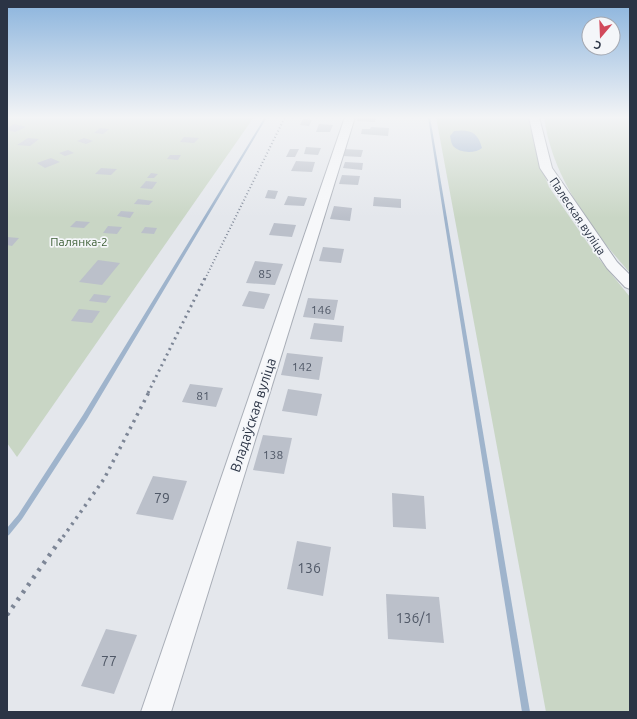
<svg xmlns="http://www.w3.org/2000/svg" width="637" height="719" font-family="Ubuntu,sans-serif">
	<style>
		.green { fill: #c9d6c5 }
		.water { fill: #9fb4cc }
		.lines { fill: none; stroke-linecap: round; stroke-linejoin: round }
		.stream { fill: #9fb4cc; fill-rule: evenodd }
		.building { fill: #bbc0ca }
		.street-casing { stroke: #a9aeb7; stroke-width: 2 }
		.street { fill: #f7f8fa; fill-rule: evenodd }
		.rail-far3 { stroke: #7d8696; stroke-width: 2; stroke-dasharray: 1 2.5; stroke-linecap: butt }
		.rail-far2 { stroke: #7d8696; stroke-width: 3; stroke-dasharray: 2 4; stroke-linecap: butt }
		.rail-far1 { stroke: #7d8696; stroke-width: 3.5; stroke-dasharray: 2.5 5; stroke-linecap: butt }
		.rail { stroke: #7d8696; stroke-width: 4.5; stroke-dasharray: 3 6; stroke-linecap: butt }
		.labels { text-anchor: middle; dominant-baseline: central; stroke-width: 3.5; stroke-linejoin: round; paint-order: stroke }
		.far-street-label { font-size: 12px; fill: #2b3445; stroke: #f4f6f9 }
		.far-park-label { font-size: 12px; fill: #3f6138; stroke: #f4f6f9 }
		.number-label { font-size: 12px; fill: #4f5766 }
		.street-label { font-size: 14px; fill: #2b3445; stroke: #f4f6f9 }
		.near-number-label { font-size: 14px; fill: #4f5766 }
	</style>
	<rect width="100%" height="100%" fill="#e4e7ec"/>
	<g class="green">
		<polygon points="7,117 254,117 17,457 7,443"/>
		<polygon points="436,117 528,117 537,155 549,187 596,255 630,297 630,712 546,712"/>
		<path d="M544,117H630V273C591,229 552,177 544,117Z"/>
	</g>
	<path class="water" d="M454,131C470,129 478,132 482,148C475,154 459,153 453,146C451,143 451,140 450,136Z"/>
	<g class="lines">
		<g class="stream">
			<polygon points="265,117 267,117 87,419 22,519 9,535 7,536 7,528 18,515 83,415"/>
			<polygon points="428,117 430,117 530,712 522,712"/>
		</g>
	</g>
	<g class="building">
		<polygon points="358,117 376,117 375,122 357,121"/>
		<polygon points="303,119 312,120 309,126 300,125"/>
		<polygon points="14,124 26,127 15,132 7,130 7,128"/>
		<polygon points="319,124 333,125 330,132 316,132"/>
		<polygon points="371,127 389,128 388,136 361,134 362,129 370,129"/>
		<polygon points="100,128 109,129 103,134 94,133"/>
		<polygon points="184,137 199,138 194,143 180,142"/>
		<polygon points="28,138 39,139 30,146 17,145"/>
		<polygon points="84,138 93,141 86,144 77,141"/>
		<polygon points="306,147 321,148 318,155 304,154"/>
		<polygon points="290,149 299,149 295,157 286,157"/>
		<polygon points="344,149 363,150 361,157 342,156"/>
		<polygon points="68,150 74,153 65,156 59,153"/>
		<polygon points="170,155 181,155 178,160 167,159"/>
		<polygon points="51,158 60,162 45,168 37,163"/>
		<polygon points="296,161 315,162 312,172 291,171"/>
		<polygon points="345,162 363,163 362,170 343,168"/>
		<polygon points="101,168 117,169 111,175 95,174"/>
		<polygon points="151,173 158,174 154,178 147,178"/>
		<polygon points="342,175 360,176 358,185 339,184"/>
		<polygon points="146,181 157,182 152,189 140,188"/>
		<polygon points="268,190 278,191 275,199 265,198"/>
		<polygon points="288,196 307,198 304,206 284,205"/>
		<polygon points="374,197 401,199 401,208 373,206"/>
		<polygon points="138,199 153,201 149,205 134,204"/>
		<polygon points="334,206 352,208 350,221 330,219"/>
		<polygon points="121,211 134,212 130,218 117,216"/>
		<polygon points="76,221 90,222 84,228 70,227"/>
		<polygon points="274,223 296,225 292,237 269,235"/>
		<polygon points="108,226 122,227 117,234 103,233"/>
		<polygon points="145,227 157,228 154,234 141,233"/>
		<polygon points="7,237 19,238 12,246 7,245"/>
		<polygon points="323,247 344,249 341,263 319,261"/>
		<polygon points="98,260 120,263 102,285 79,282"/>
		<polygon points="255,261 283,264 275,285 246,283"/>
		<polygon points="249,291 270,294 264,309 242,306"/>
		<polygon points="94,294 111,296 106,303 89,301"/>
		<polygon points="308,298 338,300 334,320 303,317"/>
		<polygon points="79,309 100,311 92,323 71,321"/>
		<polygon points="314,323 344,326 342,342 310,339"/>
		<polygon points="287,353 323,357 319,380 281,375"/>
		<polygon points="190,384 223,388 216,407 182,402"/>
		<polygon points="288,389 322,394 317,416 282,411"/>
		<polygon points="263,435 292,438 284,474 253,470"/>
		<polygon points="153,476 187,481 173,520 136,514"/>
		<polygon points="392,493 424,496 426,529 393,527"/>
		<polygon points="297,541 331,547 323,596 287,589"/>
		<polygon points="386,594 439,597 444,643 388,639"/>
		<polygon points="106,629 137,635 114,694 81,686"/>
	</g>
	<g class="lines">
		<g class="street-casing">
			<g id="street">
				<polygon points="345,117 355,117 171,712 141,712"/>
				<polygon points="529,117 539,117 552,168 617,262 630,275 630,289 625,287 607,268 540,168"/>
			</g>
		</g>
		<use href="#street" class="street"/>
		<polyline class="rail-far3" points="205,279 285,117"/>
		<polyline class="rail-far2" points="148,393 205,278"/>
		<polyline class="rail-far1" points="63,537 104,479 149,392"/>
		<polyline class="rail" points="7,615 63,536"/>
	</g>
	<linearGradient id="sky" x2="0" y2="1"><stop stop-color="#8bb4dd"/><stop offset="0.54" stop-color="#f3f4f6"/><stop offset="1" stop-color="#f3f4f6" stop-opacity="0"/></linearGradient>
	<rect width="637" height="218" fill="url(#sky)"/>
	<g class="labels">
		<g class="far-street-label">
			<text transform="translate(578 216) rotate(56)">Палеская вуліца</text>
		</g>
		<g class="far-park-label">
			<text x="79" y="241">Палянка-2</text>
		</g>
		<g class="number-label">
			<text x="265" y="273">85</text>
			<text x="321" y="309">146</text>
			<text x="302" y="366">142</text>
			<text x="203" y="395">81</text>
			<text x="273" y="454">138</text>
		</g>
		<g class="street-label">
			<text transform="translate(253 415) rotate(-72)">Владаўская вуліца</text>
		</g>
		<g class="near-number-label">
			<text x="162" y="498">79</text>
			<text x="309" y="568">136</text>
			<text x="414" y="618">136/1</text>
			<text x="109" y="661">77</text>
		</g>
	</g>
	<rect width="637" height="719" fill="none" stroke="#2b3445" stroke-width="16"/>
	<g transform="translate(601 36) rotate(199)"><circle r="19" fill="#f4f6f9" stroke="#a4a8b1"/>
	<path d="M0-3L7 15L0 10L-7 15Z" fill="#d1495b"/>
	<text y="-6" font-size="11" font-weight="bold" text-anchor="middle" fill="#2b3445">С</text>
	</g>
</svg>
